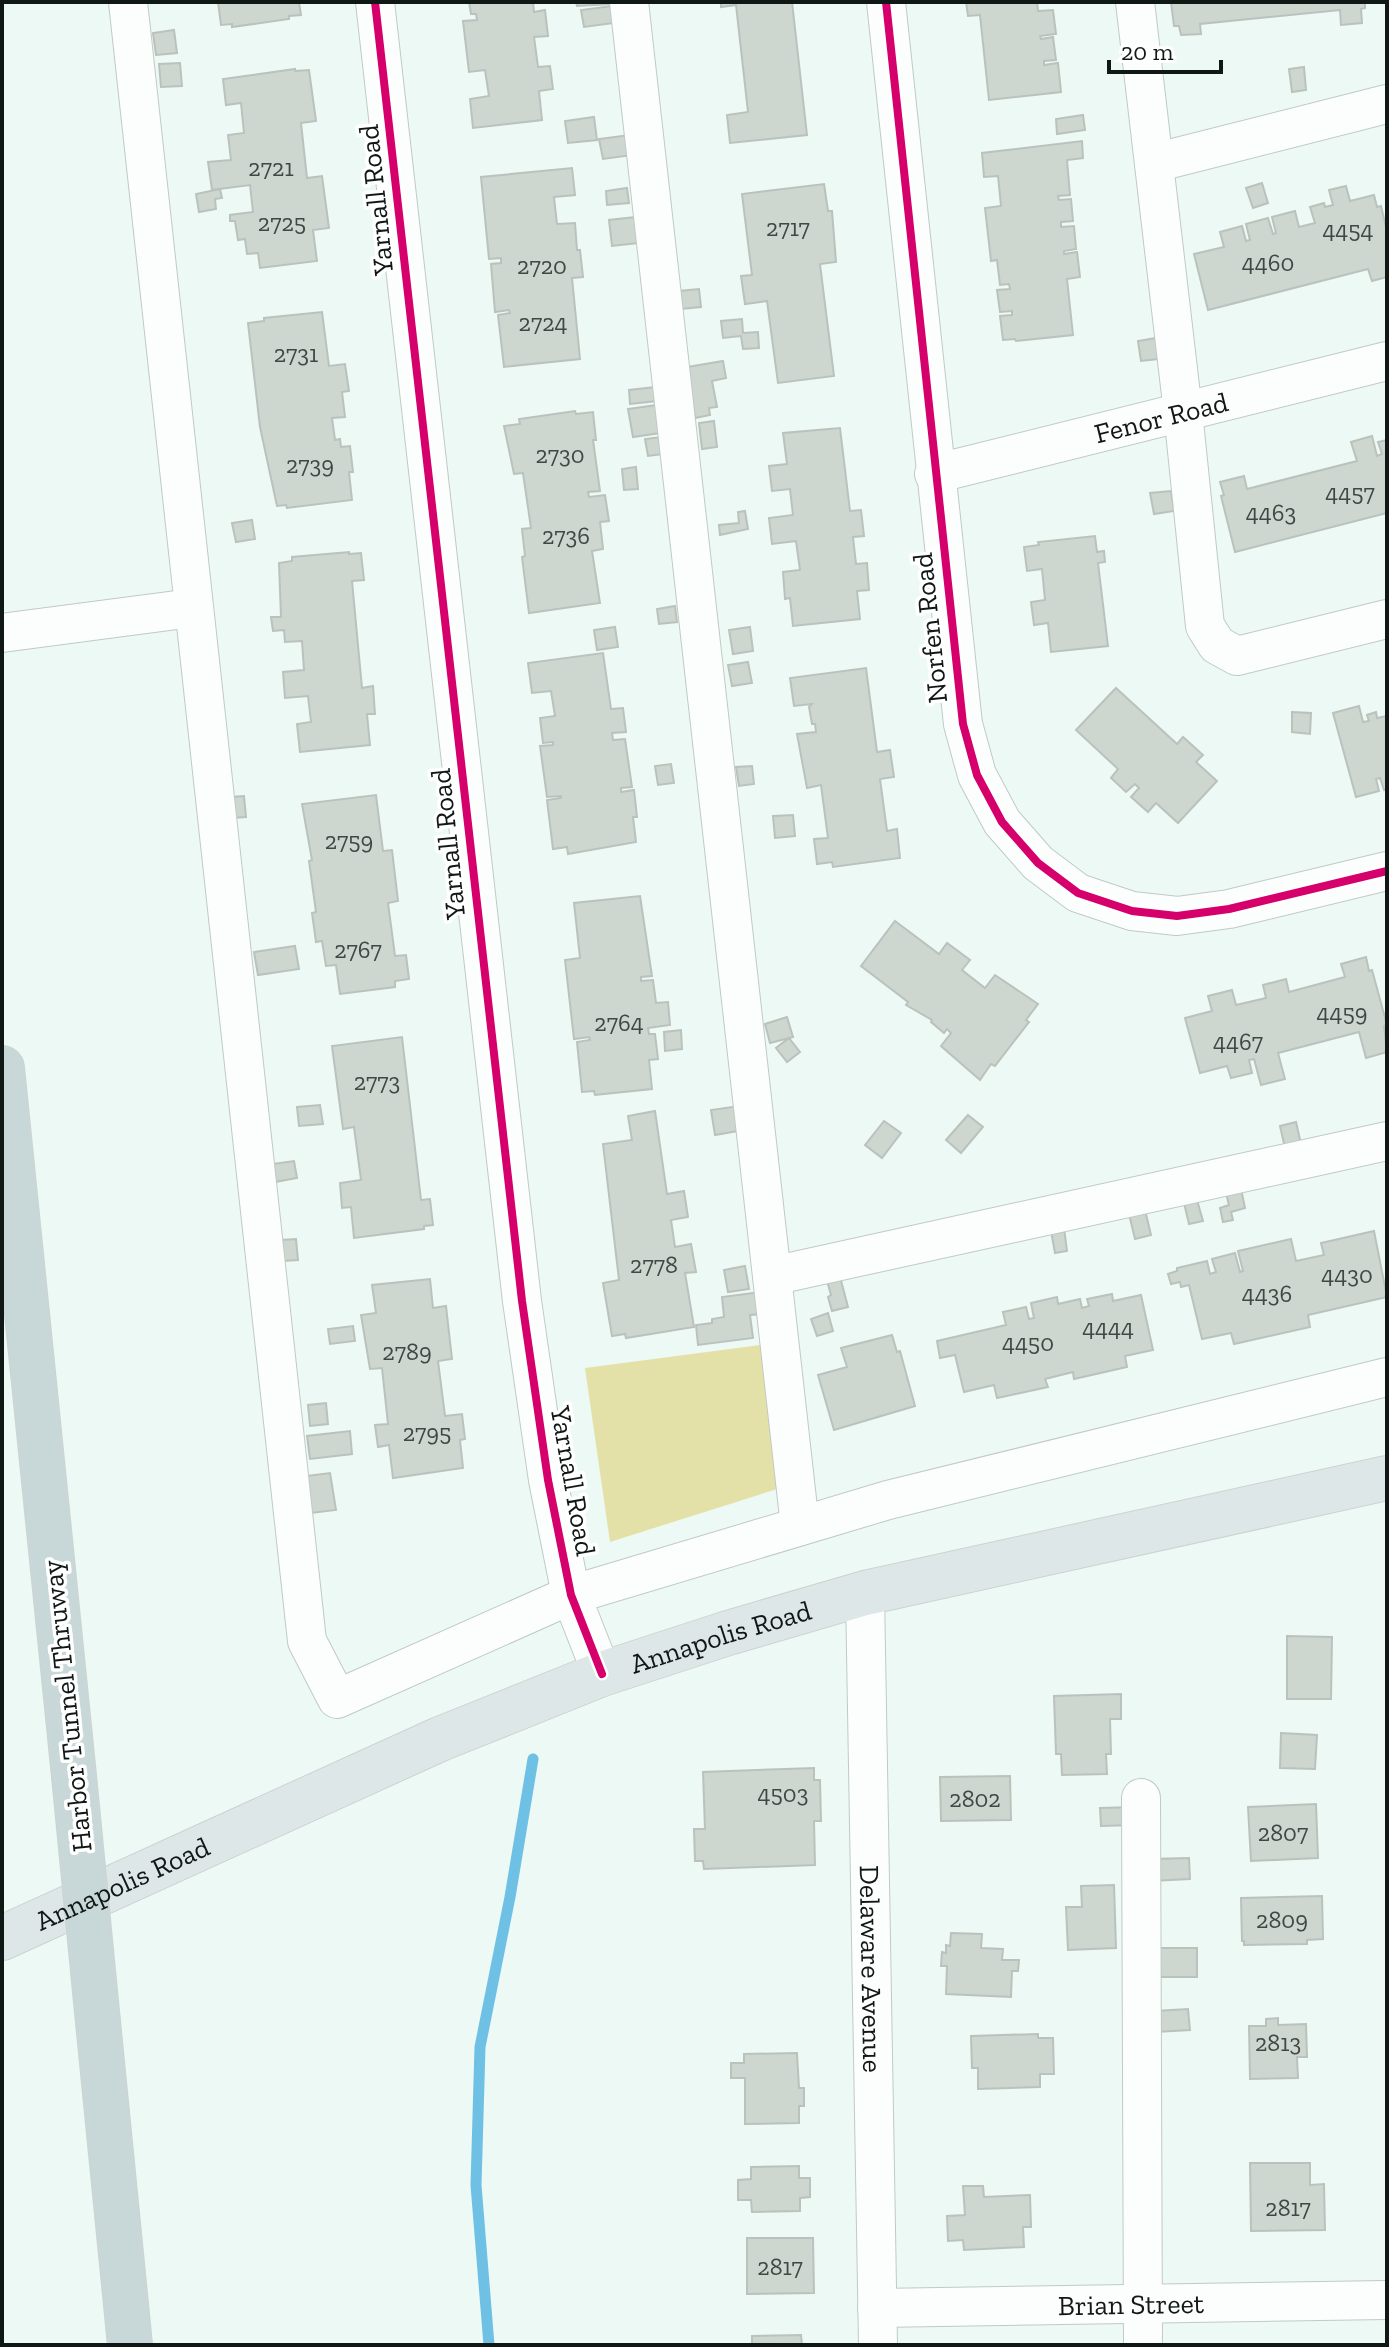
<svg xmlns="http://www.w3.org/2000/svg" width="1389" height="2347" font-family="'Zilla Slab',serif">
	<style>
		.green { fill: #e4e1a8 }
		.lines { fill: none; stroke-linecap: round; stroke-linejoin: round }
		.stream { stroke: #6ec1e5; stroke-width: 11 }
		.building { fill: #ced6d0; stroke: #bbc2bd; stroke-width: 2 }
		.minor-casing { stroke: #c0cac5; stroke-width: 40 }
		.major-casing { stroke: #cdd3d1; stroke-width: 46 }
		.highway-casing { stroke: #cdd3d1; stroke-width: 46 }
		.minor { stroke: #fcfefd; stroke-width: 38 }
		.major { stroke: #dde7e7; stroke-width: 44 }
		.highway { stroke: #c8d8d8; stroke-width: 44 }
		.highway-bridge-casing { stroke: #cdd3d1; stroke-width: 46; stroke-linecap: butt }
		.highway-bridge { stroke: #c8d8d8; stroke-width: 44 }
		.cycleway-casing { stroke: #fff; stroke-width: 13 }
		.cycleway { stroke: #d6006c; stroke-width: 8 }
		.labels { text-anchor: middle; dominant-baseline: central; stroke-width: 7; stroke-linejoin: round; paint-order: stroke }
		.number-label { font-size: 24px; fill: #404844 }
		.street-label { font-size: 28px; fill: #101815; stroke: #fff }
	</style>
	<rect width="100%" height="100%" fill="#edf9f4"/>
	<polygon class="green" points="768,1344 777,1489 610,1542 585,1368"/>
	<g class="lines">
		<polyline class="stream" points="489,2345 476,2185 480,2047 510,1897 533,1759"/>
	</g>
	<g class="building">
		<polygon points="218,2 299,2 301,15 289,16 289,19 232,27 232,24 221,25"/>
		<polygon points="469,2 533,2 534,12 545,10 548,36 534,37 538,67 550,66 553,89 539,91 542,120 473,128 470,99 489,96 485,70 469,72 463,21 477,20 476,14 471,14"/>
		<polygon points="576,2 610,2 611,4 577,6"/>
		<polygon points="721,2 792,2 807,135 730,143 727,115 748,112 736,5 721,7"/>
		<polygon points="966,2 1037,2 1038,11 1053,10 1056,34 1040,36 1041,39 1053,37 1056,60 1044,61 1044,65 1058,63 1061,92 989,100 980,15 968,16"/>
		<polygon points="1171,2 1365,2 1365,8 1361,9 1362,23 1341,25 1340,10 1200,24 1201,34 1181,35 1179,26 1174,26"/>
		<polygon points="612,6 614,23 584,27 581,10"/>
		<polygon points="174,30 177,53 156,55 153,33"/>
		<polygon points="180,63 182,86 161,87 159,64"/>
		<polygon points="1304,67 1306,90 1292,92 1289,69"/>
		<polygon points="295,69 295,71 309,70 316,121 301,123 307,178 322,176 329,228 313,230 317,261 260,268 258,253 247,254 245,239 238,240 235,221 230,221 230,215 253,212 250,185 212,190 208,162 231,160 228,135 244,133 241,103 226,105 223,79"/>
		<polygon points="1083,115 1085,130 1057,134 1056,119"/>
		<polygon points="594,117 597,140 568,143 565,121"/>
		<polygon points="629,135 633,155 603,159 599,139"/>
		<polygon points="1082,141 1083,158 1067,160 1070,195 1058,196 1059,200 1071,199 1073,221 1061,222 1061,227 1074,226 1076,249 1064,251 1064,254 1077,252 1080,277 1067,279 1073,335 1016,341 1015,339 1003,340 1000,316 1012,315 1012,311 1000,312 997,290 1010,289 1009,284 1000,285 997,260 991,261 985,208 1001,206 998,176 984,177 982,153"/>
		<polygon points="572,168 575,195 554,197 557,224 575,223 577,250 580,250 583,277 572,278 580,359 504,367 498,315 510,313 509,310 495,312 491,264 501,263 501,258 489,259 481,177"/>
		<polygon points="1262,183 1268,203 1253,208 1246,188"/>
		<polygon points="824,184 828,211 832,211 836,262 820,264 834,376 778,383 767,301 745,304 741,276 752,275 742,194"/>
		<polygon points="1346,186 1350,201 1374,195 1377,207 1381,206 1387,231 1387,277 1372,281 1368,269 1208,310 1194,254 1224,247 1220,232 1242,226 1246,241 1250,240 1246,224 1268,218 1273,234 1276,233 1272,217 1295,211 1299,227 1315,223 1310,207 1324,203 1325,207 1333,205 1329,190"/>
		<polygon points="627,188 629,203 607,205 606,191"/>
		<polygon points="220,189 222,198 215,199 216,209 199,212 196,194"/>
		<polygon points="644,216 647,242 612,246 609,220"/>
		<polygon points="699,289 701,307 681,309 679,291"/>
		<polygon points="322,312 329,366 345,364 349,391 342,392 345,417 332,418 335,440 340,439 341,447 350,446 353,472 349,472 352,500 287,508 286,505 277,506 260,427 248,323 264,321 264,318"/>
		<polygon points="742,319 743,333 758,332 759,348 743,349 741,336 723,338 721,321"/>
		<polygon points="1156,338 1158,359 1141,361 1138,341"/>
		<polygon points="723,361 726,378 712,381 717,407 709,408 710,415 695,418 687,367"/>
		<polygon points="655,387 657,401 630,404 629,390"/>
		<polygon points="664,404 668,432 633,437 628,409"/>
		<polygon points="575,411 576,414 593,412 596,440 593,440 600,491 588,492 589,497 605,495 609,521 600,522 603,549 592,551 600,603 529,613 522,557 525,556 522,529 531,528 523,473 514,474 504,426 520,424 519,419"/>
		<polygon points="714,421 717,447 702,449 699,423"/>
		<polygon points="840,428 850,511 861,510 864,536 853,537 856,564 867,563 869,590 857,591 860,619 793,626 790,598 785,599 783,572 800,570 796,541 772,544 769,518 793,515 790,489 772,491 769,466 787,464 783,433"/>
		<polygon points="669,436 672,453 648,456 645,439"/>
		<polygon points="1372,436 1377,456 1382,454 1378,442 1387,440 1387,513 1235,552 1221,496 1224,495 1220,482 1244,476 1247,489 1357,461 1351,442"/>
		<polygon points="636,467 638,489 624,490 622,469"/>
		<polygon points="1171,491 1174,511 1154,514 1150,493"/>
		<polygon points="745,511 748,529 720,535 719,525 739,523 738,512"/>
		<polygon points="252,520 255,539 236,542 232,523"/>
		<polygon points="1095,536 1097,552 1104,551 1105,562 1098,563 1108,646 1051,652 1048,623 1034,625 1031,602 1045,600 1042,569 1027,571 1024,547 1039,545 1038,542"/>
		<polygon points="349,552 349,554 361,553 364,580 352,581 362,688 373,686 375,714 367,714 370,745 300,752 297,724 311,722 308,696 285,698 283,672 304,670 302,641 285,642 284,630 273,631 271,617 281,617 279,563 292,561 292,557"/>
		<polygon points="675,606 677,622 659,624 657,609"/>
		<polygon points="615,627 618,647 597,650 594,630"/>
		<polygon points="750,627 753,651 733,654 729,630"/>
		<polygon points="603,653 611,709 623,708 626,732 612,733 613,740 625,739 632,787 621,788 621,792 634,790 637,817 633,817 636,842 568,854 567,847 553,849 547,800 561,798 561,796 547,797 540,746 553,745 553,742 543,743 540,718 555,716 551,691 532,693 528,663"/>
		<polygon points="748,662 752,683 732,686 728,665"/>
		<polygon points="866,668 877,752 890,750 894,777 880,779 887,831 897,829 900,858 833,867 832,862 817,864 814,839 828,838 821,785 807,788 797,734 816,732 815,724 812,724 809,707 812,704 794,706 790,678"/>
		<polygon points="1116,688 1177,744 1183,737 1203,755 1196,762 1217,781 1178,823 1156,803 1148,812 1131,797 1139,788 1135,784 1126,792 1111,778 1118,769 1076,730"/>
		<polygon points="1359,706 1363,722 1369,721 1367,715 1376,712 1377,718 1387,716 1387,789 1384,790 1380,778 1376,779 1379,791 1356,797 1333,713"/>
		<polygon points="1292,712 1311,713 1310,734 1292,732"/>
		<polygon points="671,764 674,783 658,785 655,766"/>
		<polygon points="752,766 754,784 739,786 736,767"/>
		<polygon points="376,795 383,851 392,850 398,901 388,903 395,956 406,955 409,979 395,981 395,987 340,994 336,965 326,966 322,941 316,942 312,913 316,912 309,861 312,860 302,804"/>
		<polygon points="244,796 246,817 232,818 230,797"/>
		<polygon points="793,815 795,836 775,838 773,816"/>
		<polygon points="640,896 652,976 641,977 641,981 653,980 656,1003 668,1002 670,1025 648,1028 649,1034 655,1034 658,1059 649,1060 652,1089 595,1095 594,1091 582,1092 577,1042 590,1040 589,1037 574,1039 565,960 580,958 574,903"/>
		<polygon points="895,921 939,954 947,943 970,960 962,970 985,988 995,975 1038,1004 1026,1020 1029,1022 995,1066 991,1064 980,1080 941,1046 951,1033 947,1029 944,1033 931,1022 932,1020 906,1005 908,1002 861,966"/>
		<polygon points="295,946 299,969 258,975 254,952"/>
		<polygon points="1366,957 1369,971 1372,970 1387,1025 1384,1026 1387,1052 1366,1058 1359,1032 1278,1053 1285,1079 1261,1085 1254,1059 1249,1060 1252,1073 1231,1078 1227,1066 1200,1073 1185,1018 1212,1011 1208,996 1232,990 1236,1005 1266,998 1263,985 1286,979 1289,992 1345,977 1341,964"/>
		<polygon points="787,1017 793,1037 770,1043 765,1024"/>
		<polygon points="681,1030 682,1049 665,1051 664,1032"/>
		<polygon points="402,1037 421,1200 430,1199 433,1225 424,1226 424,1229 354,1238 351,1207 342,1208 340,1183 361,1180 354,1127 343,1129 332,1046"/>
		<polygon points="789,1038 800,1052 787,1062 776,1048"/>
		<polygon points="320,1105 323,1124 299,1126 297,1107"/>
		<polygon points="739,1106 744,1130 715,1135 711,1110"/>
		<polygon points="655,1111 667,1194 684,1191 688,1217 671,1220 675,1247 691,1244 696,1272 685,1273 694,1327 626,1338 625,1334 612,1336 603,1283 619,1280 603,1144 632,1140 628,1116"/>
		<polygon points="968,1115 983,1127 961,1153 946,1140"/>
		<polygon points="884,1121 901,1133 882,1158 865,1145"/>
		<polygon points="1296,1122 1301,1144 1285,1148 1280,1126"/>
		<polygon points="294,1161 297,1178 275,1182 272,1164"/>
		<polygon points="1241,1189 1245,1208 1231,1212 1233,1220 1223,1222 1220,1208 1229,1205 1226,1193"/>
		<polygon points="1197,1200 1203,1221 1189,1224 1184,1203"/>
		<polygon points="1145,1210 1151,1235 1135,1239 1129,1214"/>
		<polygon points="1064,1228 1067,1251 1055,1253 1051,1231"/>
		<polygon points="1374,1231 1387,1297 1308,1315 1310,1327 1234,1344 1231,1333 1202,1339 1189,1285 1181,1287 1180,1282 1171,1284 1168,1274 1177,1271 1177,1268 1207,1261 1210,1274 1216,1272 1212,1259 1235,1253 1240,1272 1243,1271 1238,1251 1291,1239 1296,1261 1324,1255 1321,1243"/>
		<polygon points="296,1239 298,1260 283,1261 281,1240"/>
		<polygon points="745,1266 749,1289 728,1292 724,1270"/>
		<polygon points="839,1273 848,1307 832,1311 828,1297 831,1295 826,1277"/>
		<polygon points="430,1279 433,1308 446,1306 452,1359 438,1361 445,1416 462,1414 465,1439 460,1440 463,1468 393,1478 389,1445 378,1447 375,1425 388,1424 382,1368 370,1369 361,1315 376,1313 372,1285"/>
		<polygon points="760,1292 763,1314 750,1315 753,1338 698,1345 696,1325 712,1323 712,1319 724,1317 722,1297"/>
		<polygon points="1112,1294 1113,1301 1141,1295 1153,1350 1125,1356 1127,1367 1074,1379 1073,1372 1045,1379 1048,1387 997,1398 994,1385 964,1392 955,1355 940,1358 937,1341 1006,1325 1003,1312 1026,1307 1029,1319 1034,1318 1031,1303 1057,1297 1058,1304 1080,1299 1082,1308 1089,1306 1087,1299"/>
		<polygon points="828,1313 833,1331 817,1336 811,1319"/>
		<polygon points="353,1326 355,1341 330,1344 328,1329"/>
		<polygon points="892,1335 897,1352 900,1351 915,1406 834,1430 818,1375 847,1367 841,1348"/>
		<polygon points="326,1403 328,1424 310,1426 308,1405"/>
		<polygon points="350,1431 352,1454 310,1459 307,1436"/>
		<polygon points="330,1473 336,1510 311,1513 306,1476"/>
		<polygon points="1287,1636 1332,1637 1331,1699 1287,1699"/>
		<polygon points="1121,1694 1121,1719 1110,1719 1111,1754 1106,1754 1107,1774 1062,1775 1061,1754 1056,1754 1054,1696"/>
		<polygon points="1281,1733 1317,1735 1315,1769 1280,1768"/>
		<polygon points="814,1768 814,1780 820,1780 821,1821 814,1821 815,1865 704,1869 703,1861 695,1861 694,1829 705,1829 703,1772"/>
		<polygon points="1010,1776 1011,1820 941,1821 940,1777"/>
		<polygon points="1316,1804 1318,1858 1251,1861 1248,1807"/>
		<polygon points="1135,1807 1136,1825 1101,1826 1100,1808"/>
		<polygon points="1189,1858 1190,1879 1151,1881 1151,1859"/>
		<polygon points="1114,1885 1116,1948 1068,1950 1066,1907 1082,1907 1081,1886"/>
		<polygon points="1322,1896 1323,1939 1307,1940 1307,1944 1244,1945 1244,1941 1242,1941 1241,1898"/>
		<polygon points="951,1933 982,1934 981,1948 1003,1949 1002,1960 1019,1960 1018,1971 1012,1971 1011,1997 946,1994 947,1966 941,1966 942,1952 946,1953 946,1945 950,1946"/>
		<polygon points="1154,1948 1197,1948 1197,1977 1155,1977"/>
		<polygon points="1188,2009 1190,2030 1156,2032 1155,2011"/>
		<polygon points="1278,2018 1278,2025 1306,2024 1307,2057 1297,2057 1298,2078 1250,2079 1249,2026 1266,2026 1266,2019"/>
		<polygon points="1038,2034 1038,2038 1053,2038 1054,2074 1040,2074 1040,2087 978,2089 978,2068 972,2068 971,2036"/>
		<polygon points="797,2053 799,2088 804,2088 804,2106 799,2106 799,2123 745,2124 745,2078 731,2078 731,2063 744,2063 744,2054"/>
		<polygon points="1250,2163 1310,2163 1310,2185 1324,2184 1325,2230 1251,2231"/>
		<polygon points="799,2166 799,2178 810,2178 810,2197 800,2198 800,2211 752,2212 751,2200 738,2200 738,2180 751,2179 751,2167"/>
		<polygon points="963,2186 983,2186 984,2197 1030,2195 1031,2227 1023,2227 1024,2247 964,2250 963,2240 948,2241 947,2216 965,2215"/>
		<polygon points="747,2238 813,2238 814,2293 747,2294"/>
		<polygon points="801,2335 802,2345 752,2345 752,2336"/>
	</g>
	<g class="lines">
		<g class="minor-casing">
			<g id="minor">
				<polyline points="128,2 307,1641 337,1699 571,1595 888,1500 1387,1377"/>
				<polyline points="375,2 522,1301 548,1480 571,1595 602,1674"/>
				<polyline points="629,2 800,1526"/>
				<polyline points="886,2 963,724 977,775 1002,822 1038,863 1078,893 1132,911 1177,916 1229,909 1387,871"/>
				<polyline points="1135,2 1183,412 1205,626 1217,645 1237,656 1387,619"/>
				<polyline points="1154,163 1387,104"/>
				<path id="s1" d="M934,474L1387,361"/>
				<polyline points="2,633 192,608"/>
				<polyline points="772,1276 1387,1141"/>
				<path id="s2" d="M865,1593L878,2345"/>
				<polyline points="1141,1798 1143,2345"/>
				<path id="s3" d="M877,2308L1387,2300"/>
			</g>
		</g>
		<g class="major-casing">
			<g id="major">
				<path id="s4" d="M2,1938L440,1739L602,1674L728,1633L865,1593L1387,1478"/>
			</g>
		</g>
		<g class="highway-casing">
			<g id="highway">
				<polyline points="2,1068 74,1776"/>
				<polyline points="98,2022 130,2345"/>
			</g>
		</g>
		<use href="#minor" class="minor"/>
		<use href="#major" class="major"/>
		<use href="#highway" class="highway"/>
		<g class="highway-bridge-casing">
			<polyline id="highway-bridge" points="74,1776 98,2022"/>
		</g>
		<use href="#highway-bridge" class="highway-bridge"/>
		<g class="cycleway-casing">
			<g id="cycleway">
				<polyline points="375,2 522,1301 548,1480 571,1595 602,1674"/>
				<polyline points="886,2 963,724 977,775 1002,822 1038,863 1078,893 1132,911 1177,916 1229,909 1387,871"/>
			</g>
		</g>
		<use href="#cycleway" class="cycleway"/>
	</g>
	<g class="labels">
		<g class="number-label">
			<text x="271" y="167">2721</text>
			<text x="282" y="222">2725</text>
			<text x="788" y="227">2717</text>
			<text x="1348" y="229">4454</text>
			<text x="1268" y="262">4460</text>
			<text x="542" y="265">2720</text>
			<text x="543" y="322">2724</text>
			<text x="296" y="353">2731</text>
			<text x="560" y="454">2730</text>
			<text x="310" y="464">2739</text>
			<text x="1350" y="492">4457</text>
			<text x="1271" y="512">4463</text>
			<text x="566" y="535">2736</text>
			<text x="349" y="840">2759</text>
			<text x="358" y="949">2767</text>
			<text x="1342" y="1012">4459</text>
			<text x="619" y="1022">2764</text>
			<text x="1238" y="1041">4467</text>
			<text x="377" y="1081">2773</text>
			<text x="654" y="1264">2778</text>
			<text x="1347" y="1274">4430</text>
			<text x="1267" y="1293">4436</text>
			<text x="1108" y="1327">4444</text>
			<text x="1028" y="1342">4450</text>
			<text x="407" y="1351">2789</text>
			<text x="427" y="1432">2795</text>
			<text x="783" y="1793">4503</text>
			<text x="975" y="1798">2802</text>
			<text x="1283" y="1832">2807</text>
			<text x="1282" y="1919">2809</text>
			<text x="1278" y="2042">2813</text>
			<text x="1288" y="2207">2817</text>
			<text x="780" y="2266">2817</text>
		</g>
		<g class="street-label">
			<text transform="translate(376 200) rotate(-96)">Yarnall Road</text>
			<text stroke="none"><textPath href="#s1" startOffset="234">Fenor Road</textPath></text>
			<text transform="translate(930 628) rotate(-96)">Norfen Road</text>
			<text transform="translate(448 844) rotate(-96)">Yarnall Road</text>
			<text transform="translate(573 1481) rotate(80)">Yarnall Road</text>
			<text stroke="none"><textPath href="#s4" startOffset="780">Annapolis Road</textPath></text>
			<text transform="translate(67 1706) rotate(-96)">Harbor Tunnel Thruway</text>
			<text stroke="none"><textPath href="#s4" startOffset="132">Annapolis Road</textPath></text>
			<text stroke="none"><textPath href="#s2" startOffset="376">Delaware Avenue</textPath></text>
			<text stroke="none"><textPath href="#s3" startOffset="254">Brian Street</textPath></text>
		</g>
	</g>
	<rect width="1389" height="2347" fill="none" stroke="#101815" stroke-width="8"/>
	<path d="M1109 60v12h112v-12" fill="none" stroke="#101815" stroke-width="4"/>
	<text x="1121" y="60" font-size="24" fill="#101815" stroke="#ffffff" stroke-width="6" paint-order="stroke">20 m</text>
</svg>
